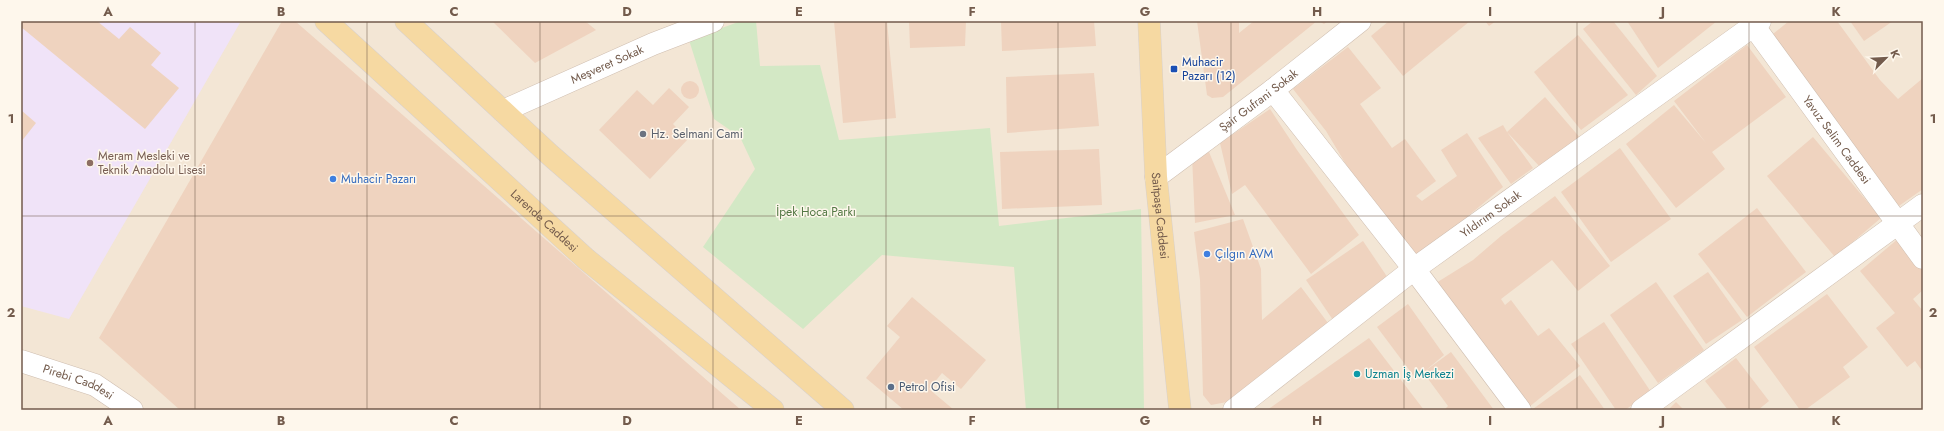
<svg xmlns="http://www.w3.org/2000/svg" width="1944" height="431" font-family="Jost,sans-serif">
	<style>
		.residential { fill: #f3e6d5 }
		.education { fill: #f0e3f8 }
		.green { fill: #d3e8c5 }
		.building { fill: #efd3bf }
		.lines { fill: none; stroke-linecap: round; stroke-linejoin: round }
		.minor-casing { stroke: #cfbeb0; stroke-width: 23 }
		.major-casing { stroke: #d8d1cd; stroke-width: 23 }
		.minor { stroke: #fff; stroke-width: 22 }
		.major { stroke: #f6d9a2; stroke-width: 22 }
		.grid { fill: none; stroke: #735b4c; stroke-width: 1; stroke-opacity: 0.55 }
		.transit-dot { fill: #1a4fb4; stroke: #fef7ec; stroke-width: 1.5 }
		.worship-dot { fill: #6b7280; stroke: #fef7ec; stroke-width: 1.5 }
		.education-dot { fill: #8d6e63; stroke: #fef7ec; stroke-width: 1.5 }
		.shop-dot { fill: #3f7fe0; stroke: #fef7ec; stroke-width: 1.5 }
		.culture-dot { fill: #0f9aa8; stroke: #fef7ec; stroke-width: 1.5 }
		.service-dot { fill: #5c6f8a; stroke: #fef7ec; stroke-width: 1.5 }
		.labels { text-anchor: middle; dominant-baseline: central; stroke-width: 3; stroke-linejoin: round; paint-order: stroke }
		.transit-label { font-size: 12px; fill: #164399; stroke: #fef7ec; text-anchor: start }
		.street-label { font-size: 12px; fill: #735b4c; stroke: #fef7ec }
		.worship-label { font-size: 12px; fill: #5b616d; stroke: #fef7ec; text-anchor: start }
		.education-label { font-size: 12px; fill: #785e54; stroke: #fef7ec; text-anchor: start }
		.shop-label { font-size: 12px; fill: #366cbe; stroke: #fef7ec; text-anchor: start }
		.park-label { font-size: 12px; fill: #537844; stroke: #fef7ec }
		.culture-label { font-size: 12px; fill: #0d838f; stroke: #fef7ec; text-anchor: start }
		.service-label { font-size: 12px; fill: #4e5e75; stroke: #fef7ec; text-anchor: start }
		.neatline { fill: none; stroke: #735b4c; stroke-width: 1.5 }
		.grid-label { font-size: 13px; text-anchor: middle; font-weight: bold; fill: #735b4c }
	</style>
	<rect width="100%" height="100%" fill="#fbf3e6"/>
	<rect class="residential" x="21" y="21" width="1902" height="389"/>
	<polygon class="education" points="21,21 241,21 69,319 21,306"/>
	<polygon class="green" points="741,21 756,21 760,66 820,65 839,140 990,128 999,226 1141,209 1144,410 1026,410 1014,267 882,255 803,329 703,247 755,169 740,137 714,119 689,40"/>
	<g class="building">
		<polygon points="21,21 97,21 119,39 130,27 161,53 151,65 179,88 145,129 21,27"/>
		<polygon points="282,21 295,21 741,410 180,410 99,338"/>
		<polygon points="492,21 585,21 596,30 535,63"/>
		<polygon points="834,21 887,21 896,118 843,123"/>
		<polygon points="909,21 966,21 965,46 910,48"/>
		<polygon points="1001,21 1094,21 1096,46 1002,51"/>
		<polygon points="1197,21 1239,21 1239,33 1254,21 1317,21 1223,97 1212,98 1207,95"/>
		<polygon points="1319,21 1328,21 1324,24"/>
		<polygon points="1389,21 1470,21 1403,76 1371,36"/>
		<polygon points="1485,21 1496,21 1489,26"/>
		<polygon points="1593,21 1613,21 1657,76 1636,95 1583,29"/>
		<polygon points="1627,21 1717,21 1658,68"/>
		<polygon points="1789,21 1837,21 1880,80 1898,99 1923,78 1923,189 1896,208 1773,34"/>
		<polygon points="1850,21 1893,21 1864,41"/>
		<polygon points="1578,35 1628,95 1581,130 1534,72"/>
		<polygon points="1747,45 1786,97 1712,152 1725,169 1676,208 1626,144 1674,105 1706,143 1674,101"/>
		<polygon points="1348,47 1381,88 1360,104 1392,148 1405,139 1436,181 1416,196 1422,201 1457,176 1441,150 1467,133 1503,187 1416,259 1356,181 1326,131 1293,89"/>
		<polygon points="1094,73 1099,126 1007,133 1006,77"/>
		<circle cx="690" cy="90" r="9"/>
		<polygon points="669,88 689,107 673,124 688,139 650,179 599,130 637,90 653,105"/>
		<polygon points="1545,97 1582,140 1541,168 1507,132 1533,168 1511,184 1478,138 1503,125 1507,132"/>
		<polygon points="1270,109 1297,150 1359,235 1311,274 1245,185 1232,194 1220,143"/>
		<polygon points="21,110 36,123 21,142"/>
		<polygon points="1813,137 1881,218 1835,257 1767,176"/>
		<polygon points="1620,148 1671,219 1611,262 1561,192"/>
		<polygon points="1099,149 1102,205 1002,209 1000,152"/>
		<polygon points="1209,152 1235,215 1195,223 1192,156"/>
		<polygon points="1555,196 1610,266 1578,291 1552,260 1501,299 1505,305 1511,300 1538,336 1549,328 1580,366 1529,407 1436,283 1473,260 1501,236"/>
		<polygon points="1757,208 1806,272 1747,317 1698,254"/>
		<polygon points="1243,219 1261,269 1262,320 1301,287 1328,323 1227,402 1211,405 1203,395 1200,280 1194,232"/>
		<polygon points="1899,238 1923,266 1923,290 1913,299 1923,311 1923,372 1915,361 1907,367 1876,328 1895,313 1860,271"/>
		<polygon points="1363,241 1390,281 1333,320 1306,280"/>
		<polygon points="1708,272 1742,320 1706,344 1673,296"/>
		<polygon points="1656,282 1704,350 1658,383 1610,315"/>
		<polygon points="1827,294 1868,347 1843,367 1850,377 1805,410 1800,410 1754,347"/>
		<polygon points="912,297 986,360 961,389 942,373 929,389 954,410 904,410 866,378 900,337 887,326"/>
		<polygon points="1408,304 1444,355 1425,371 1451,352 1494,410 1444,410 1448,406 1423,372 1416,379 1377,327"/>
		<polygon points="1604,322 1651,392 1625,410 1616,410 1571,344"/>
		<polygon points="1369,338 1424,410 1267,410"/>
		<polygon points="1736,358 1769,401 1758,410 1728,410 1705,381"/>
		<polygon points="1580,375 1605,410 1534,410 1533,409"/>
		<polygon points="1676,402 1684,410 1668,410"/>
	</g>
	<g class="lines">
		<g class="minor-casing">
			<g id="minor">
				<path id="s1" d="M1750,21L1923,258"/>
				<polyline points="1273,90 1414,269 1520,410"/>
				<path id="s2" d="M503,111L653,44L713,21"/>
				<path id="s3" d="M1156,177L1273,90L1360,21"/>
				<path id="s4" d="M21,361L95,385L132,410"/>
				<path id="s5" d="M1234,410L1414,269L1760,21"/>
				<polyline points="1642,410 1923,205"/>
			</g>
		</g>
		<g class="major-casing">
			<g id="major">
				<path id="s6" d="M326,21L586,259L773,410"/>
				<polyline points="406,21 549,154 843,410"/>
				<path id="s7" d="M1149,21L1156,177L1180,410"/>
			</g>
		</g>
		<use href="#minor" class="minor"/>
		<use href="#major" class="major"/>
	</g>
	<path class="grid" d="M195,21V410M367,21V410M540,21V410M713,21V410M886,21V410M1058,21V410M1231,21V410M1404,21V410M1577,21V410M1749,21V410M21,216H1923"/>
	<rect class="transit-dot" x="1170" y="65" width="8" height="8" rx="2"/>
	<circle class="worship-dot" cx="643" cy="134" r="4"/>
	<circle class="education-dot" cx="90" cy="163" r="4"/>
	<g class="shop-dot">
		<circle cx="333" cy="179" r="4"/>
		<circle cx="1207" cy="254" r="4"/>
	</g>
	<circle class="culture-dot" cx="1357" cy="374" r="4"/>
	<circle class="service-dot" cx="891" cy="387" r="4"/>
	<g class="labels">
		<g class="transit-label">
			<text x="1182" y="62">Muhacir<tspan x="1182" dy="14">Pazarı (12)</tspan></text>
		</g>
		<g class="street-label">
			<text stroke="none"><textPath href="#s2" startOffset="114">Meşveret Sokak</textPath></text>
			<text stroke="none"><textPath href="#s3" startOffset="128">Şair Gufrani Sokak</textPath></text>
			<text stroke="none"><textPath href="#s1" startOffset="147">Yavuz Selim Caddesi</textPath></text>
			<text stroke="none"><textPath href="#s5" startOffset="323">Yıldırım Sokak</textPath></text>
			<text stroke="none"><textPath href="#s7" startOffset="195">Saitpaşa Caddesi</textPath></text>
			<text stroke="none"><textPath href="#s6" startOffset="296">Larende Caddesi</textPath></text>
			<text stroke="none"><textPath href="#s4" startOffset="61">Pirebi Caddesi</textPath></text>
		</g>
		<g class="worship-label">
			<text x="651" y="134">Hz. Selmani Cami</text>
		</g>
		<g class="education-label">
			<text x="98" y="156">Meram Mesleki ve<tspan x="98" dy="14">Teknik Anadolu Lisesi</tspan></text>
		</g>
		<g class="shop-label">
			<text x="341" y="179">Muhacir Pazarı</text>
			<text x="1215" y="254">Çılgın AVM</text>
		</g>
		<g class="park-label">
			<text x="816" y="212">İpek Hoca Parkı</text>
		</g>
		<g class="culture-label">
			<text x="1365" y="374">Uzman İş Merkezi</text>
		</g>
		<g class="service-label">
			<text x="899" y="387">Petrol Ofisi</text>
		</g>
	</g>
	<rect width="1944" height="431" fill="none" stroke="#fef7ec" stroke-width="44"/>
	<g transform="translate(1886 58) rotate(66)" stroke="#fef7ec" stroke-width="3" paint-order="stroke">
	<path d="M0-3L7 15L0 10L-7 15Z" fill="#735b4c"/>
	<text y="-6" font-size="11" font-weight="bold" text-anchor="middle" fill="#735b4c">K</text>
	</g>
	<rect x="22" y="22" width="1900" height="387" class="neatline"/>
	<g class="grid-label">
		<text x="108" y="16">A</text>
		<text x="281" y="16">B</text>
		<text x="454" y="16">C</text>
		<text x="627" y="16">D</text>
		<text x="799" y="16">E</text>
		<text x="972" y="16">F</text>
		<text x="1145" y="16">G</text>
		<text x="1317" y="16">H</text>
		<text x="1490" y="16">I</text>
		<text x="1663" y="16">J</text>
		<text x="1836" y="16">K</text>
		<text x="11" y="123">1</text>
		<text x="1933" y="123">1</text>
		<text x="11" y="317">2</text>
		<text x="1933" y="317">2</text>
		<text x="108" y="425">A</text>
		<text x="281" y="425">B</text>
		<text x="454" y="425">C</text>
		<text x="627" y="425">D</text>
		<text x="799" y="425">E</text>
		<text x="972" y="425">F</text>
		<text x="1145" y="425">G</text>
		<text x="1317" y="425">H</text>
		<text x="1490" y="425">I</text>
		<text x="1663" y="425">J</text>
		<text x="1836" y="425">K</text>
	</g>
</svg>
